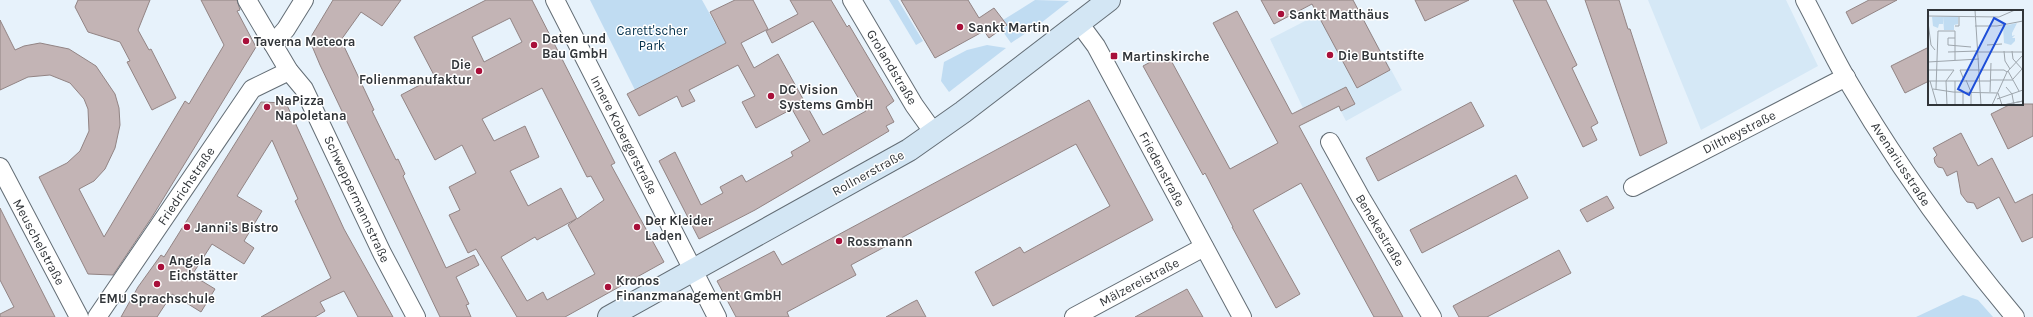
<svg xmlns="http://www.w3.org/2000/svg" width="2033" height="317" font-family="Karla,sans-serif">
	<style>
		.built { fill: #d5e8f6 }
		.green { fill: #c0dcf2 }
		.building { fill: #c3b4b5; stroke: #928484; fill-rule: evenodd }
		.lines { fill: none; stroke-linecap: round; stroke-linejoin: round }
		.street-casing { stroke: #636d75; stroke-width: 20 }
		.secondary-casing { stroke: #636d75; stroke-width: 24 }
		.street { stroke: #fff; stroke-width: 18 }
		.secondary { stroke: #d3e6f4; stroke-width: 22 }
		.poi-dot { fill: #a8103a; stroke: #fff; stroke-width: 1.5 }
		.labels { text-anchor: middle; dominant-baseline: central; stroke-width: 3; stroke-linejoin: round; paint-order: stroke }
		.poi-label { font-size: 13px; font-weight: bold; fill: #313539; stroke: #fff; text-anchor: start }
		.park-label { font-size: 13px; fill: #002f4b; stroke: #fff }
		.street-label { font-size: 13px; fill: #313539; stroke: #fff }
		.inset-road { fill: none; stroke: #9ea6ad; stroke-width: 1 }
		.view { fill: #1d4ed8; fill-opacity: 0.15; stroke: #1d4ed8; stroke-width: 2 }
		.inset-edge { fill: none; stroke: #313539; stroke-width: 2 }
	</style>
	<rect width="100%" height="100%" fill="#e7f2fb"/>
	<g class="built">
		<polygon points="1346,0 1353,0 1402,90 1346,121 1332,94 1303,108 1270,39"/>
		<polygon points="1648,0 1786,0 1818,66 1701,130"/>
	</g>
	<g class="green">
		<polygon points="590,0 702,0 726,43 635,90"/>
		<polygon points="889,0 898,0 923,41 916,45"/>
		<polygon points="1035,0 1069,1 1041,23 1011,43 1001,29 1007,25 1003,20"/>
		<polygon points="987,45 1006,48 949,92 941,81 944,62 967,50"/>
		<polygon points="1963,295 1978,300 1993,317 1916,317"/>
	</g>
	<g class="building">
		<polygon points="78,0 150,0 138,30 149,50 151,49 176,98 152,110 127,62 130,61 120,42 88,32 75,7"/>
		<polygon points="201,0 237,0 240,10 237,11 256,47 152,217 113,275 88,274 39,177 67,163 80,151 89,131 88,109 84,99 70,83 50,75 28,77 0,90 0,20 15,50 24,46 40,43 69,49 96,66 115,94 119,108 120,125 115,148 105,169 94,181 79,189 104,237 185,101 189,104 224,45"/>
		<polygon points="333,0 401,0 382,26 361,12 341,40 374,110 372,111 396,160 398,159 405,174 403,176 446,268 474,255 479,265 456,277 469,304 466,305 471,317 440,317 320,65 312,46 312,35"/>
		<path d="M486,0H532L615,163L611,165L664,262L565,317H517L476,249L468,253L449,215L460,210L449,187L476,173L462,145L435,160L401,95L435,77L414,37ZM510,18L522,42L484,62L472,37ZM542,88L587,177L591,176L604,200L577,219L561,188L528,206L510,171L539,157L525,126L494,141L482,119ZM576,219L568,225L595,274L547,300L543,292L527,301L501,257L535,237L537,240Z"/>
		<polygon points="735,0 753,0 768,29 741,43 754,68 778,54 823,135 866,111 813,21 772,43 766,31 798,14 790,0 831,0 847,27 849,25 894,101 886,107 894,122 886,126 889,131 874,140 755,210 699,239 659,161 675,152 701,205 723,193 720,187 742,175 746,182 793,156 791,152 810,141 792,109 756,128 742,102 755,96 738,65 689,90 695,101 682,107 677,96 639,116 627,94 726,43 710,12"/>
		<polygon points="901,0 968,0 979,18 994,8 1007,25 989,38 984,31 935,58"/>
		<polygon points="1261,0 1353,0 1390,70 1357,88 1312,4 1274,24"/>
		<polygon points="1415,0 1469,0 1425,21"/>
		<polygon points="1513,0 1546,0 1577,65 1572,68 1598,123 1591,127 1597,140 1583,147"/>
		<polygon points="1585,0 1619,0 1628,29 1630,29 1667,143 1640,156"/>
		<polygon points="1869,0 1897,0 1852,24 1846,12"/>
		<polygon points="1237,11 1292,114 1346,87 1355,104 1341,111 1339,106 1299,126 1403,317 1374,317 1301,183 1253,210 1300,294 1276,308 1232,227 1233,227 1205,173 1203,175 1143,66 1167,53 1230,169 1278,143 1213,23"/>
		<polygon points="1929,47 1929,81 1905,93 1891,66"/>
		<polygon points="1089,100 1153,220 993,306 975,272 1020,247 1024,253 1110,206 1076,144 851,265 856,275 787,312 789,317 736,317 717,281 774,251 782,265"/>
		<polygon points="261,102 286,103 344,229 393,317 358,317 344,291 320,302 325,311 315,317 261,317 331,278 295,201 298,199 272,140 237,196 262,211 244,241 254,248 244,264 212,244 192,275 215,289 201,312 172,294 157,317 121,317 138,287 161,255 164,257"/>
		<polygon points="1471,102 1484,126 1378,181 1366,158"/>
		<polygon points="2011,104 2033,104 2033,136 2008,149 1991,114"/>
		<polygon points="1961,133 1978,166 1992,158 2015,203 2033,194 2033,237 2022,242 1999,197 1977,209 1974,203 1967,202 1961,194 1957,171 1947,176 1943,168 1938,167 1935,163 1934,158 1937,155 1933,148"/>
		<polygon points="1516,175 1528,198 1422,253 1410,230"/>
		<polygon points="1607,196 1614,208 1587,222 1580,210"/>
		<polygon points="0,208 12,232 55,317 0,317 0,314 14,307 0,280"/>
		<polygon points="1559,250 1571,273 1487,317 1459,317 1453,306"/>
		<polygon points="1187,289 1203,317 1135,317"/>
		<polygon points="917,300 926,317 886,317 911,303"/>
	</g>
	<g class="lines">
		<g class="street-casing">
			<g id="street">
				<polyline points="247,0 289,71 304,89 382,253 416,317"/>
				<polyline points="555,0 717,317"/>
				<polyline points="852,0 914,105 934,133"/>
				<path d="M1805,0C1819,26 1831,52 1846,78C1895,162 1952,242 2015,317"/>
				<polyline points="1079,23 1096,46 1242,317"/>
				<polyline points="273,44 286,29 304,0"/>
				<polyline points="1330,142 1361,198 1432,317"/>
				<polyline points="0,167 79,317"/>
				<polyline points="1633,187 1846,77"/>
				<polyline points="97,317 252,89 289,71"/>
				<polyline points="1074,317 1204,247"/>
			</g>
		</g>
		<g class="secondary-casing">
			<polyline id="secondary" points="609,317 909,150 963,112 1109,0"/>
		</g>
		<use href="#street" class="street"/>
		<use href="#secondary" class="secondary"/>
	</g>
	<g class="poi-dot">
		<circle cx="1281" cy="14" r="4"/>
		<circle cx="960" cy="27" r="4"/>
		<circle cx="246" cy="41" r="4"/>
		<circle cx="534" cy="45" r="4"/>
		<circle cx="1330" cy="55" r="4"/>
		<rect x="1110" y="52" width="8" height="8" rx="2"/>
		<circle cx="479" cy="71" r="4"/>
		<circle cx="771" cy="96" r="4"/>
		<circle cx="267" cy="107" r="4"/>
		<circle cx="187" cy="227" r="4"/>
		<circle cx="637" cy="227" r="4"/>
		<circle cx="839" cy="241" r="4"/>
		<circle cx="161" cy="267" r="4"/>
		<circle cx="157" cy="284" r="4"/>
		<circle cx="608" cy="287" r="4"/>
	</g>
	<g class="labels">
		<g class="poi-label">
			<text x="1289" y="14">Sankt Matthäus</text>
			<text x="968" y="27">Sankt Martin</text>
			<text x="542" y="38">Daten und<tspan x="542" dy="15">Bau GmbH</tspan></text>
			<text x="254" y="41">Taverna Meteora</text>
			<text x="1338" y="55">Die Buntstifte</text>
			<text x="1122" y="56">Martinskirche</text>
			<text x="471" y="64" text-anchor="end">Die<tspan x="471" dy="15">Folienmanufaktur</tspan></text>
			<text x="779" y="89">DC Vision<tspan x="779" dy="15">Systems GmbH</tspan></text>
			<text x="275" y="100">NaPizza<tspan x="275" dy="15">Napoletana</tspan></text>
			<text x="645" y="220">Der Kleider<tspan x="645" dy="15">Laden</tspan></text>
			<text x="195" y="227">Janni's Bistro</text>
			<text x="847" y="241">Rossmann</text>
			<text x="169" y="260">Angela<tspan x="169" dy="15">Eichstätter</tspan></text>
			<text x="616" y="280">Kronos<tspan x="616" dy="15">Finanzmanagement GmbH</tspan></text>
			<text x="157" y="298" text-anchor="middle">EMU Sprachschule</text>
		</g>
		<g class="park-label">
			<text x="652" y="30">Carett'scher<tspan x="652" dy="15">Park</tspan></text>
		</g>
		<g class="street-label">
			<text transform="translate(892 67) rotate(59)">Grolandstraße</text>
			<text transform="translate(1739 132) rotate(-27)">Diltheystraße</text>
			<text transform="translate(624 135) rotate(63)">Innere Kobergerstraße</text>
			<text transform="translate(1901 164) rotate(57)">Avenariusstraße</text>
			<text transform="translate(1162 169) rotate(62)">Friedenstraße</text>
			<text transform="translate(868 173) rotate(-29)">Rollnerstraße</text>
			<text transform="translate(186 186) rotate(-56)">Friedrichstraße</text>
			<text transform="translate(357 199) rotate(65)">Schweppermannstraße</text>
			<text transform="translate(1380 230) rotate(59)">Benekestraße</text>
			<text transform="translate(39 242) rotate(62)">Meuschelstraße</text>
			<text transform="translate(1139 282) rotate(-28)">Mälzereistraße</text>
		</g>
	</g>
	<g transform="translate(1928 10)">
		<rect width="95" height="95" fill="#e7f2fb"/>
		<path d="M30,6V14L26,15V20H16L15,7V14H11L10,18L5,16L4,7ZM89,13L84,23V26L87,25L84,28H87V31L83,35L76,33L75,16Z" fill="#c0dcf2"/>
		<path class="inset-road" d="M47,0L53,95M0,6L71,7L87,0M0,12L3,35L7,40M27,16H31V6M47,16H69L95,11M10,21H27V50M27,28H20V35L43,37M59,35L74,34M76,41L77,51L82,59M84,41L85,49L95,60M20,42L50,41M50,42H95M0,52L51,49M0,60H26L18,71L19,95M80,61L91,81M85,69L94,59M36,70L32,60H76L79,62M38,70L43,82V95M63,70H85M0,71H63M2,71L9,95M27,71V95M78,77L84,84L86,95M5,79L25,82L69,83M8,79L10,21M35,82V95M62,82L63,53M70,83L74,95M69,89L95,80M64,95L79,62L95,45M75,95L95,91M76,95L95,91"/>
		<path class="view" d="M66,8L77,14L41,85L30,79Z"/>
		<rect width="95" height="95" class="inset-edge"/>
	</g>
</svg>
